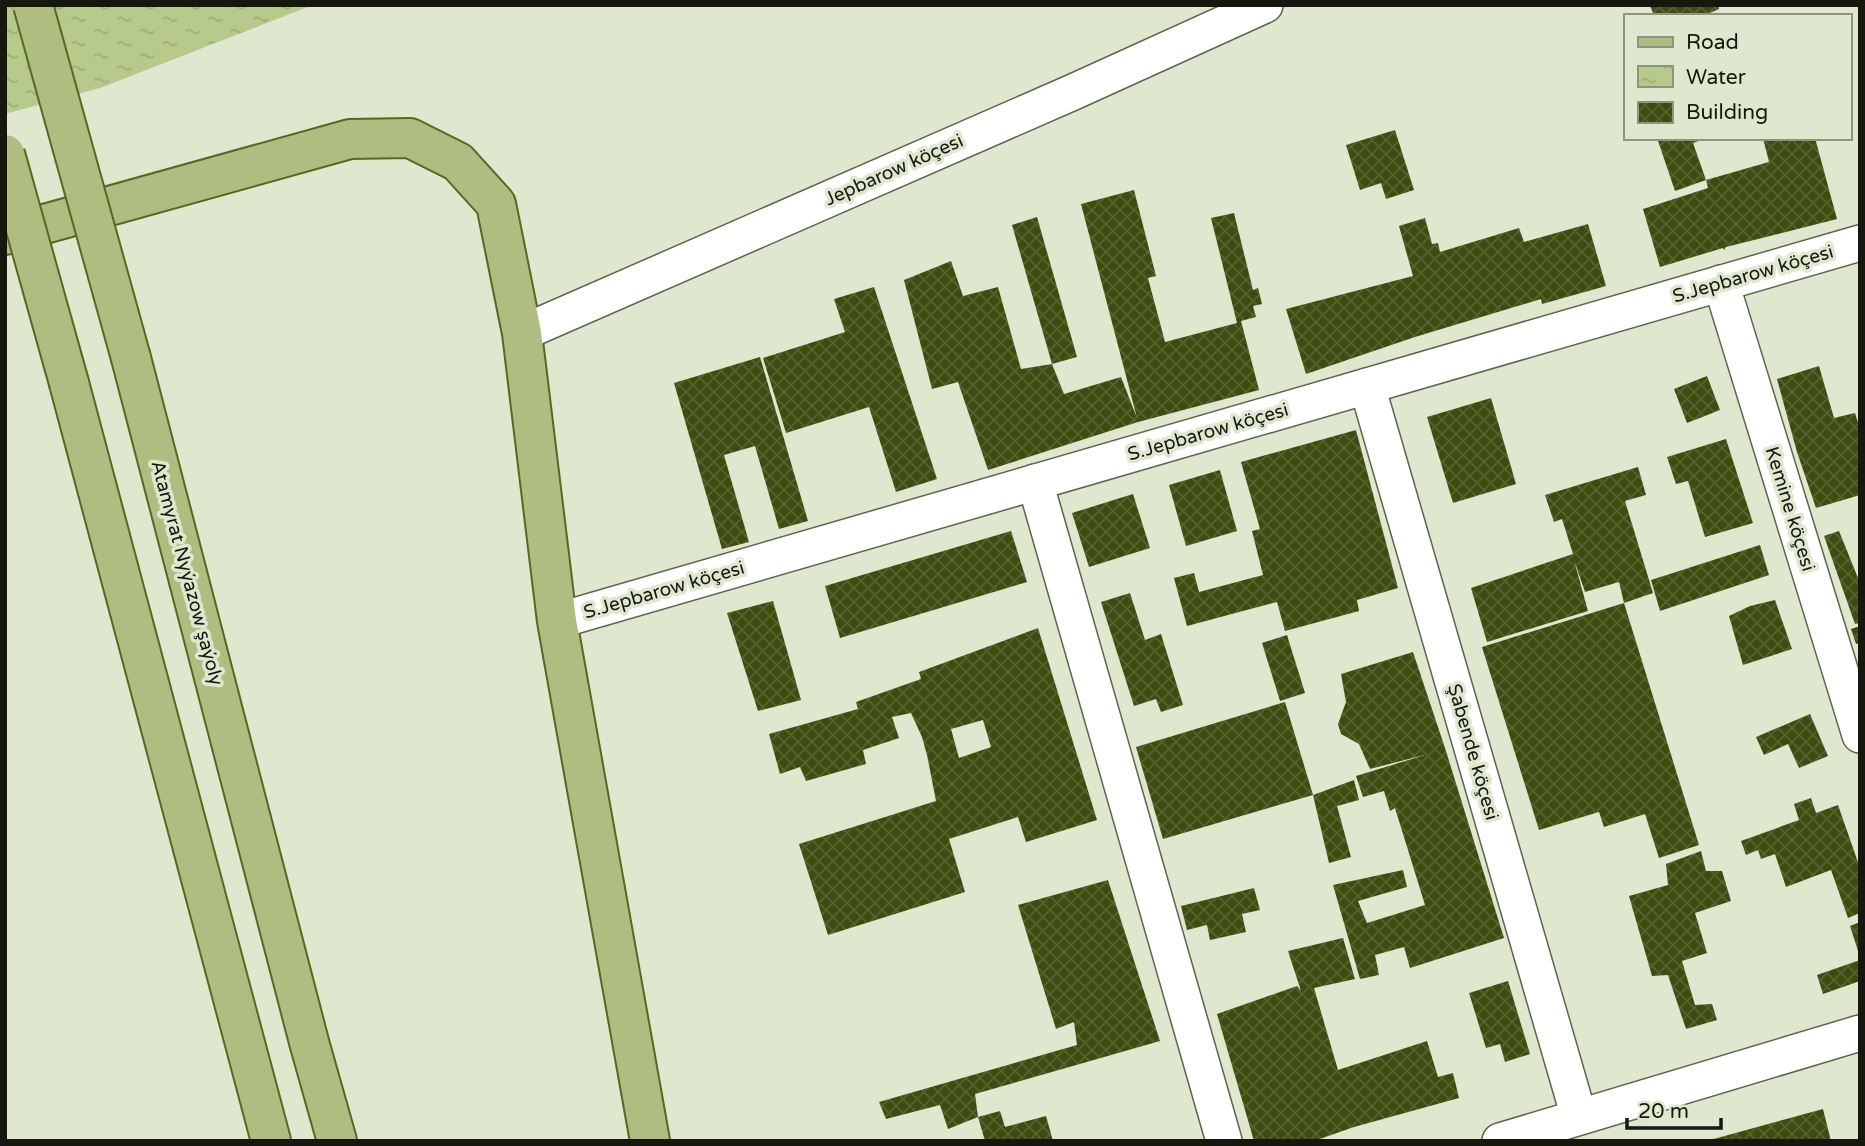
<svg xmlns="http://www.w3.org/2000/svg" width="1865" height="1146" font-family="'Varela Round',sans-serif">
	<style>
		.water { fill: url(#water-ripples) }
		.building { fill: url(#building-cross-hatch); fill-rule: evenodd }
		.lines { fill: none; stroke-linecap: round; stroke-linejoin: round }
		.minor-casing { stroke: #5d644f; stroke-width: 38 }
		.major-casing { stroke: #586722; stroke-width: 42 }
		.minor { stroke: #fff; stroke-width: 35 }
		.major { stroke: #b0bd80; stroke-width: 38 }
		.major-bridge-casing { stroke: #586722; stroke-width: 42; stroke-linecap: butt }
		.major-bridge { stroke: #b0bd80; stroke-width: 38 }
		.labels { text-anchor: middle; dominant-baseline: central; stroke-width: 7; stroke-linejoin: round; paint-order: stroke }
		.street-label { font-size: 19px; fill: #161810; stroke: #dfe7ce }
	</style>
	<defs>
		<pattern id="water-ripples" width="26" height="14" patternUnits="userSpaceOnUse" patternTransform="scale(1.75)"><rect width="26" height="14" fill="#b7c98b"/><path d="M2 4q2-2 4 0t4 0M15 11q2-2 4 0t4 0" fill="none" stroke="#9dac77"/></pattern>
		<pattern id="building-cross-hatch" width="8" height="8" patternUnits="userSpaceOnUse" patternTransform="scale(1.75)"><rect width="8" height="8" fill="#3f4c0f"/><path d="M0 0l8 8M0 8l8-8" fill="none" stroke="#576231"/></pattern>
	</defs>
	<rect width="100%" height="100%" fill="#dfe7ce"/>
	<polygon class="water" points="5,5 313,5 100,88 5,114"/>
	<g class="building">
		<polygon points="1650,5 1718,5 1719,9 1703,16 1654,16"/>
		<polygon points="1395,130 1414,190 1386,199 1381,183 1360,190 1346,145"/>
		<polygon points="1657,138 1707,138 1693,143 1706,180 1769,162 1763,138 1815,138 1837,219 1726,247 1724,250 1723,248 1660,267 1643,209 1708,188 1706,180 1675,191"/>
		<polygon points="1134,190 1156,276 1148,278 1165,342 1237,323 1211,218 1234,213 1253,290 1258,288 1262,304 1253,306 1256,317 1241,321 1259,390 1138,422 988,470 958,382 932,389 904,280 951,261 963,296 998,287 1021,369 1052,364 1064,394 1121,377 1137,418 1081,204"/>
		<polygon points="1037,217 1077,357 1052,364 1012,225"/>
		<polygon points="1425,218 1432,244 1438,243 1440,252 1519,228 1524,242 1588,224 1606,286 1542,304 1541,299 1415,337 1306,374 1286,309 1413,276 1399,226"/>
		<polygon points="874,287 937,479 896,492 869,407 786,433 763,358 845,332 834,299"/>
		<polygon points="760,357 808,521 779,529 755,446 724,455 749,542 722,549 674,383"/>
		<polygon points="1819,366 1834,418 1855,413 1860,429 1860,495 1816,508 1797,452 1777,379"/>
		<polygon points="1707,376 1720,410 1687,423 1674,389"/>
		<polygon points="1491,398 1516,484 1453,503 1427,417"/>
		<polygon points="1356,430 1398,588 1357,600 1359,611 1285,631 1277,602 1187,626 1174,578 1194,573 1199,592 1263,575 1252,531 1260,529 1241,462"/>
		<polygon points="1726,439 1753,523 1705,537 1688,481 1676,484 1667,457"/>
		<polygon points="1638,467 1646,495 1625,501 1653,593 1624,603 1619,582 1585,592 1574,560 1588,611 1487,642 1471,588 1573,554 1562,519 1554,522 1545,495"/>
		<polygon points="1220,470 1237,531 1186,546 1169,485"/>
		<polygon points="1133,494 1150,548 1089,567 1072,513"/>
		<polygon points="1011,531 1027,582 840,638 825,586"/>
		<polygon points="1839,531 1860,583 1860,623 1855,624 1824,536"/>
		<polygon points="1760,545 1769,575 1660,611 1651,580"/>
		<polygon points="1130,593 1145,640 1161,634 1183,705 1161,712 1156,699 1134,706 1101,602"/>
		<polygon points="1775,600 1792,649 1743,665 1729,616 1750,606"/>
		<polygon points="773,601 801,700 758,711 727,613"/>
		<polygon points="1624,603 1699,845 1659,858 1645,814 1604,827 1599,812 1539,830 1482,647"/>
		<polygon points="1860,626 1860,643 1856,644 1851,629"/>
		<path d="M1038,628L1097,820L1026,842L1018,817L949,839L965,892L828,935L799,844L936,801L927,755L922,737L911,713L892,717L899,738L863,750L866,764L806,781L800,767L780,774L769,734L858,709L856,702L921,679L919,672ZM983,720L991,747L959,758L951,729Z"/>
		<polygon points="1287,635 1305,693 1280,701 1262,643"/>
		<polygon points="1413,652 1445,748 1504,938 1410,968 1404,947 1375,955 1379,975 1360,979 1333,885 1403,870 1407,887 1358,901 1367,923 1425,905 1395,808 1390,811 1384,791 1363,797 1356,776 1428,754 1370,769 1359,744 1341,734 1338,724 1346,702 1341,674"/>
		<polygon points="1285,702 1313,795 1163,839 1136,747"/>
		<polygon points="1810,714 1828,756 1799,768 1788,744 1764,755 1756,737"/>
		<polygon points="1354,780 1359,800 1337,806 1351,857 1329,863 1313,795"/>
		<polygon points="1811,798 1816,813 1838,805 1860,868 1860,913 1848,918 1831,870 1786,887 1775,854 1761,859 1758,850 1746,855 1741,841 1799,820 1794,804"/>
		<polygon points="1701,851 1706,871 1722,871 1731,901 1695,913 1707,953 1682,961 1695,1005 1712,1004 1717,1020 1686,1029 1668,975 1652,976 1629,896 1668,885 1666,864"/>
		<polygon points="1108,880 1160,1041 975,1094 978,1117 948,1129 940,1105 886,1119 879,1102 1077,1045 1074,1022 1056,1029 1018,905"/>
		<polygon points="1254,888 1260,910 1242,914 1246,932 1210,940 1207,925 1187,930 1181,906"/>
		<polygon points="1860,922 1860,954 1859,954 1850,926"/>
		<polygon points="1343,938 1355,979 1314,988 1338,1070 1427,1041 1438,1077 1453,1073 1459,1098 1354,1127 1314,1141 1254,1141 1217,1014 1297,986 1301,991 1288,951"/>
		<polygon points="1860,960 1860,981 1823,994 1817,975"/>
		<polygon points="1508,981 1530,1054 1505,1062 1500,1044 1486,1048 1469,993"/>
		<polygon points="1823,1109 1831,1141 1710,1141 1710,1140"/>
		<polygon points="1000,1111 1005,1127 1046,1116 1053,1141 985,1141 978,1117"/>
	</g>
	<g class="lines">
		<g class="minor-casing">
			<g id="minor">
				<polyline points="1721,283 1860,735"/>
				<polyline points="522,333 1071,93 1265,5"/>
				<polyline points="1367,386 1579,1117"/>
				<polyline points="1035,482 1224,1141"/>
				<polyline points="557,621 1860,243"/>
				<polyline points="1500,1141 1860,1033"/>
			</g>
		</g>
		<g class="major-casing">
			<g id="major">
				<polyline points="5,235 350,139 410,138 458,162 496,204 522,333 557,621 650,1141"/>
				<polyline points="131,358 309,1042 337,1141"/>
				<polyline points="69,383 271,1141"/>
			</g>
		</g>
		<use href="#minor" class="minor"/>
		<use href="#major" class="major"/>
		<g class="major-bridge-casing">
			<g id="major-bridge">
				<polyline points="33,5 131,358"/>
				<polyline points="5,154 69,383"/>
			</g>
		</g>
		<use href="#major-bridge" class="major-bridge"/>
	</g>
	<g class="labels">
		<g class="street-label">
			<text transform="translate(894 170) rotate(-24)">Jepbarow köçesi</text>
			<text transform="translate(1753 274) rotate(-16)">S.Jepbarow köçesi</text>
			<text transform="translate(1208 432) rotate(-16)">S.Jepbarow köçesi</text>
			<text transform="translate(1790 509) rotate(73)">Kemine köçesi</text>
			<text transform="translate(187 573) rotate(75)">Atamyrat Nyýazow şaýoly</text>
			<text transform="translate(664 590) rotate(-16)">S.Jepbarow köçesi</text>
			<text transform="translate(1473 752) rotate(74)">Şabende köçesi</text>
		</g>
	</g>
	<rect width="1865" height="1146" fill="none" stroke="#161810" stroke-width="14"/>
	<rect x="1624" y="14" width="228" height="126" fill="#dfe7ce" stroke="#8f9482" stroke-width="2"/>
	<rect x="1638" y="37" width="35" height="10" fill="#b0bd80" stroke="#8f9482" stroke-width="2"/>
	<text x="1686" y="49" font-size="21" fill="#161810">Road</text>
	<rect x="1638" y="66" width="35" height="21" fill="url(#water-ripples)" stroke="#8f9482" stroke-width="2"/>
	<text x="1686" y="84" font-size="21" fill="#161810">Water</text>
	<rect x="1638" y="102" width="35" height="21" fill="url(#building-cross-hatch)" stroke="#8f9482" stroke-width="2"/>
	<text x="1686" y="119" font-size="21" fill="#161810">Building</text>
	<path d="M1627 1118v10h94v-10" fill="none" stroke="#161810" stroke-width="3.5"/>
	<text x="1638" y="1118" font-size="21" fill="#161810" stroke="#dfe7ce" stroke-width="5" paint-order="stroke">20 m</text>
</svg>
